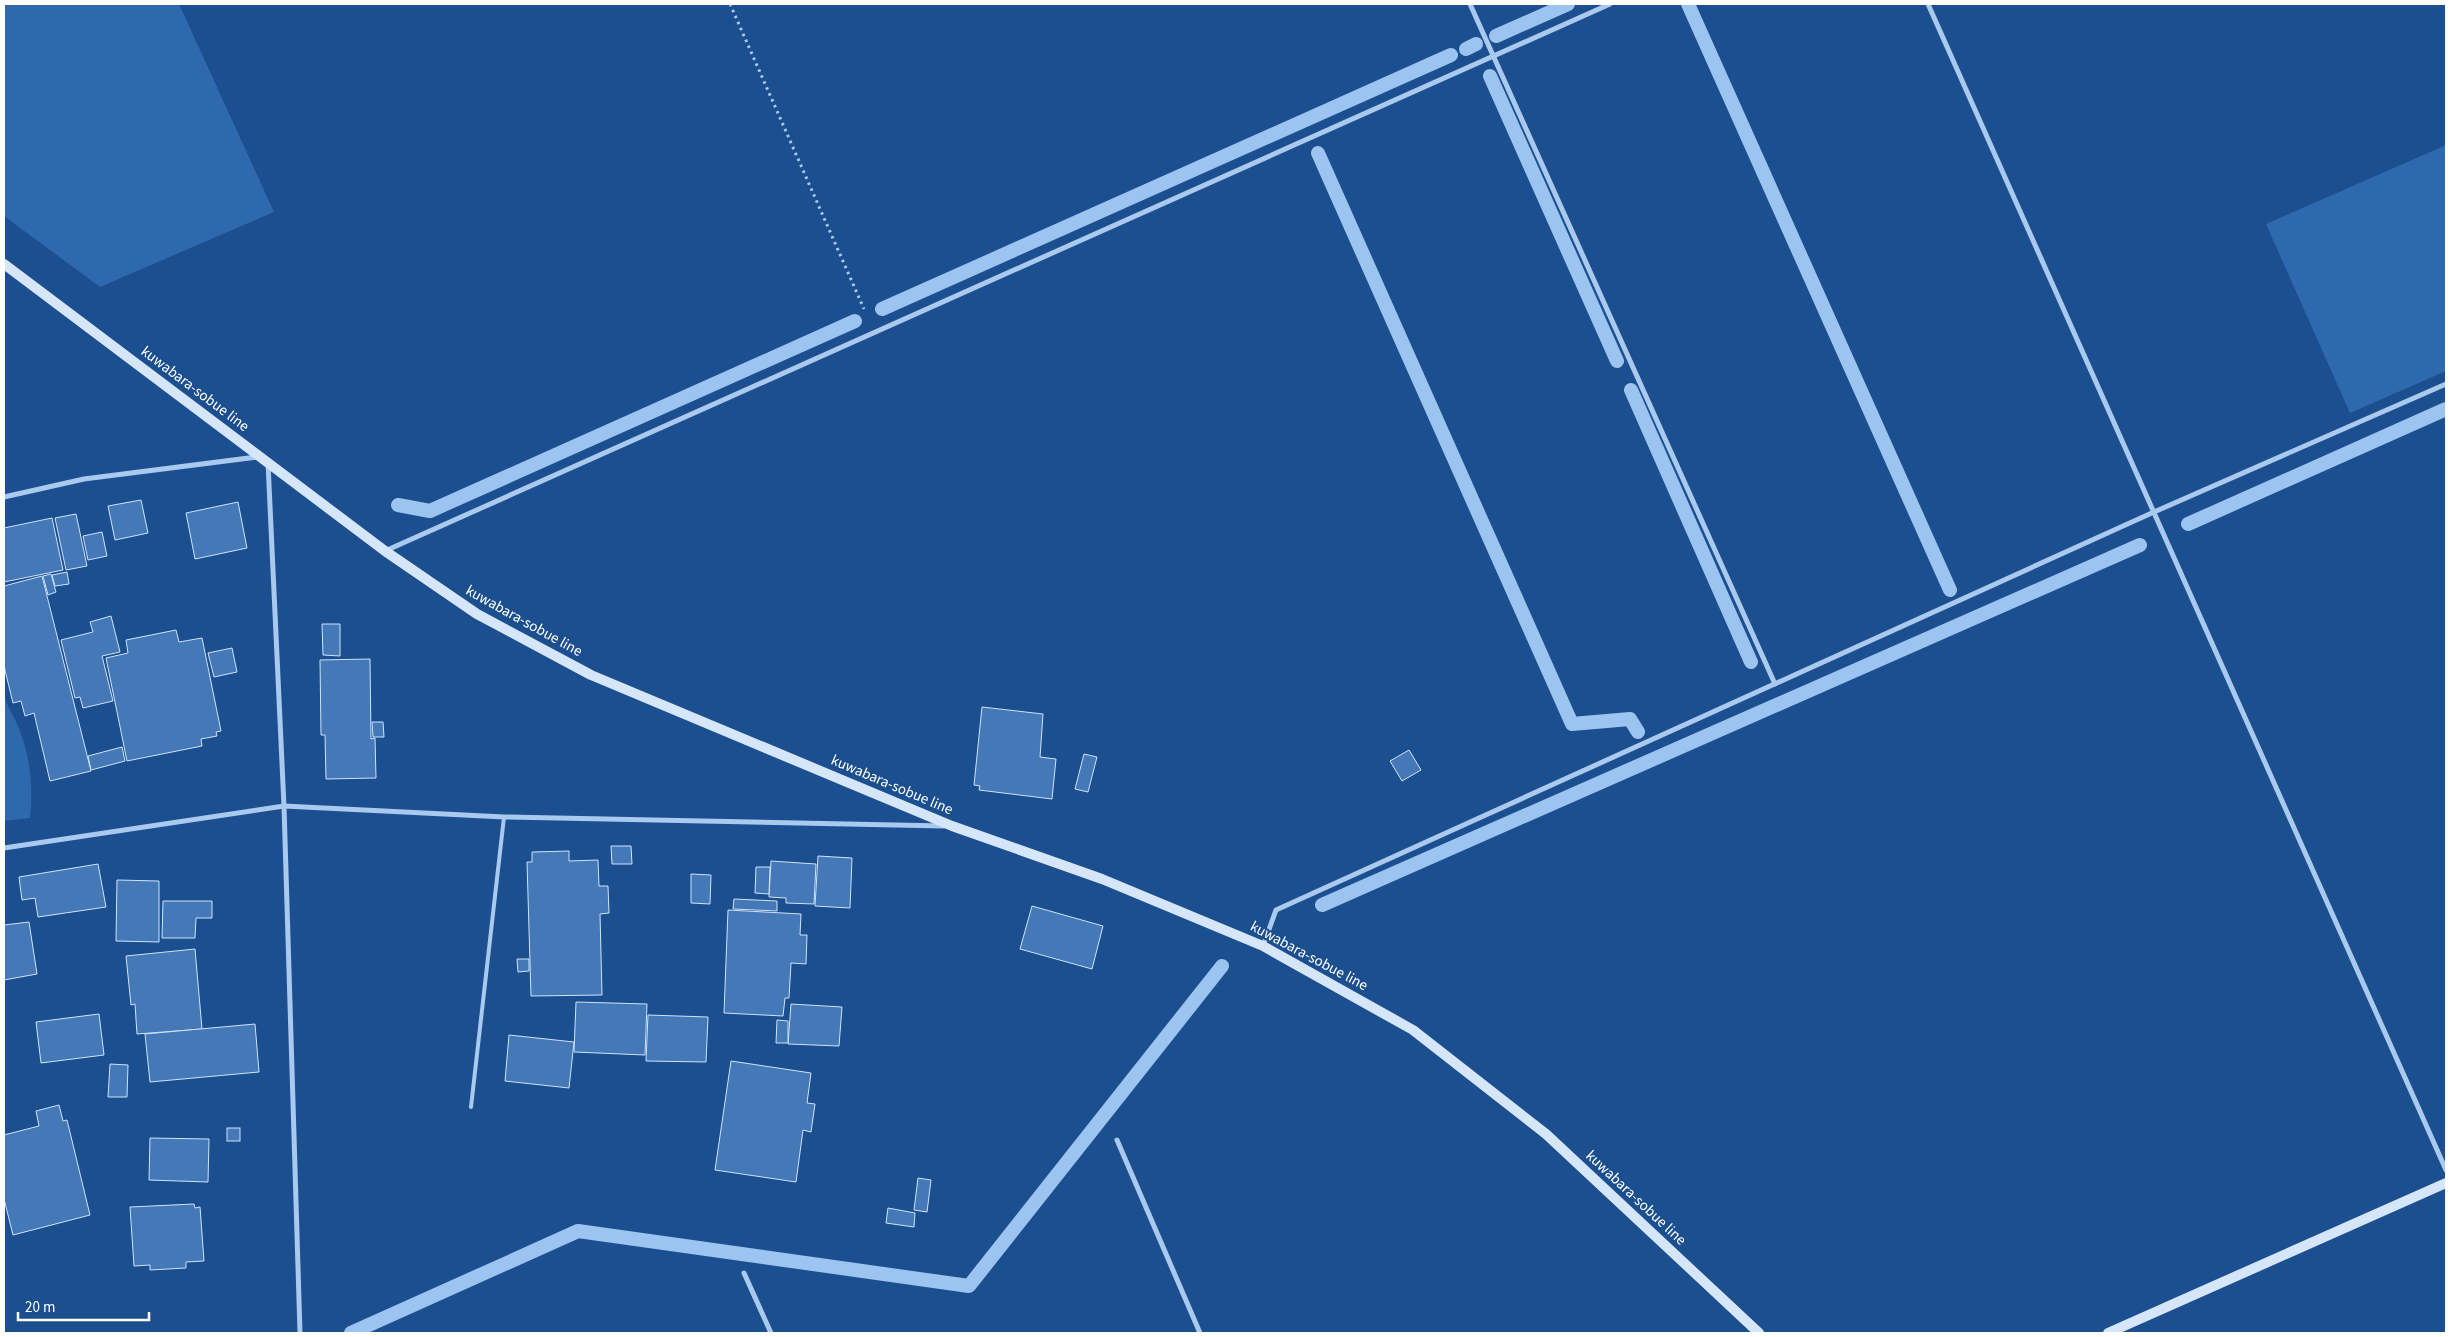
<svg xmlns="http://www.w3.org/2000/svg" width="2450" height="1337" font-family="'Source Sans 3',sans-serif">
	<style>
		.green { fill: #2e69ad }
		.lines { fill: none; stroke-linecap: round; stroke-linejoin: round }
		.stream { stroke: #9cc4f0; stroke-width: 14 }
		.building { fill: #4478b7; stroke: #cfe3fa }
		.path { stroke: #a9c9ee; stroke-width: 3; stroke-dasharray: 2.5 4; stroke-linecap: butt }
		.lane { stroke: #a9c9ee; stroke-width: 4 }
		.street { stroke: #a9c9ee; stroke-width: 5 }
		.secondary { stroke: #d6e6fa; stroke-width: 10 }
		.labels { text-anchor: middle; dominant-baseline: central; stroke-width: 4; stroke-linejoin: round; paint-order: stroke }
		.street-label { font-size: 15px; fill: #fff; stroke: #1b4f8f }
	</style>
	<rect width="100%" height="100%" fill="#1b4f8f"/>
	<g class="green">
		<polygon points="4,4 179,4 274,212 100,287 4,216"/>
		<polygon points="2446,145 2446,371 2350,413 2266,224"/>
		<path d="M4,695C8,710 17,720 21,734C31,761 33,789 30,818L4,821Z"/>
	</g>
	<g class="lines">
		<g class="stream">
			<polyline points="1688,4 1950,590"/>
			<polyline points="1496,36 1568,4"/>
			<polyline points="1466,49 1476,44"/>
			<polyline points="1490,76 1617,361"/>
			<polyline points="1318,153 1572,724 1630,719 1638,732"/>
			<polyline points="882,309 1451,55"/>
			<polyline points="1631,390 1751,662"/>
			<polyline points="398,505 430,511 855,321"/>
			<polyline points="2188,524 2446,409"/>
			<polyline points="1322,905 2140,545"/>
			<polyline points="351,1333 578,1231 969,1286 1222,966"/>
		</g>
	</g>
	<g class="building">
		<polygon points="141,500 148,533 115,540 108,506"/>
		<polygon points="238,502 247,548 195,559 186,513"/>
		<polygon points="76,514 87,566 66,570 55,518"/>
		<polygon points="52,518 63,570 4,582 4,528"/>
		<polygon points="102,532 107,556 88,560 83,536"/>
		<polygon points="67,572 69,584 55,586 52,575"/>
		<polygon points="51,574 56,592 48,595 43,576"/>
		<polygon points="42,576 91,771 50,781 34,713 25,716 21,701 13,703 4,666 4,586"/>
		<polygon points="111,616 120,652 102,656 113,701 83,708 80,697 75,698 61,640 93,632 90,622"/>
		<polygon points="322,624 340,624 340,656 323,655"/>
		<polygon points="176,630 179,642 202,638 221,731 216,732 217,736 201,739 202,746 127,761 106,658 128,653 126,640"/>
		<polygon points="232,648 237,672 214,677 208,653"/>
		<polygon points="370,659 371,739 375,738 376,778 326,779 325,735 321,735 320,660"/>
		<polygon points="982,707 1043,714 1040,757 1056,759 1052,799 979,790 980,786 974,785"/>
		<polygon points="372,722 383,722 384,737 373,737"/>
		<polygon points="122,747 125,761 91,770 88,756"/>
		<polygon points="1409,750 1421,770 1402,781 1390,761"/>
		<polygon points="1084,754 1097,757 1088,792 1075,789"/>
		<polygon points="611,846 631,846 632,864 612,864"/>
		<polygon points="569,851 569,861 598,860 599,886 608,886 609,913 600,914 602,995 531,996 527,862 532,862 532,852"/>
		<polygon points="818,856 852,858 850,908 815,906"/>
		<polygon points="771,861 816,864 814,904 786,903 786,898 769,897"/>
		<polygon points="98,864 106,907 38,917 35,898 22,900 19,877"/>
		<polygon points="756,867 770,867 769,894 755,893"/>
		<polygon points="691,874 711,875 710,904 691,903"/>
		<polygon points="117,880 159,881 159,942 116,941"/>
		<polygon points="734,899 777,901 777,911 733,909"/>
		<polygon points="163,901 212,901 212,918 196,918 195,938 162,938"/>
		<polygon points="1032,906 1103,926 1092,969 1020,949"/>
		<polygon points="728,910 801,914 800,935 807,935 806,964 791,963 789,998 785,998 783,1016 724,1013"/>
		<polygon points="4,922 4,925 29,922 37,974 4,980"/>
		<polygon points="195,949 202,1029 137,1034 135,1004 131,1005 126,956"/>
		<polygon points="517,959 529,959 529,971 518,972"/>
		<polygon points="576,1002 647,1004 645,1055 574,1052"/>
		<polygon points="791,1004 842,1007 839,1046 788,1044"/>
		<polygon points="99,1014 104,1055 41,1063 36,1022"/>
		<polygon points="648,1015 708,1017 706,1062 646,1061"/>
		<polygon points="777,1020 788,1021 788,1043 776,1043"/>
		<polygon points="255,1024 259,1072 150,1082 145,1034"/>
		<polygon points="509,1035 574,1042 569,1088 505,1081"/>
		<polygon points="731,1061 811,1073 807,1103 815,1104 811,1132 803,1130 796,1182 715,1170"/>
		<polygon points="110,1064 128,1065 127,1097 108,1097"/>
		<polygon points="59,1105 63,1121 67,1120 90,1215 13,1235 4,1199 4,1135 39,1126 36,1111"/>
		<rect x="227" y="1128" width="13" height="13"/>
		<polygon points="150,1138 209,1139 208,1182 149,1180"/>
		<polygon points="918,1178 931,1180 927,1212 914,1210"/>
		<polygon points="194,1204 195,1208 200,1207 204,1261 186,1262 186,1268 150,1270 150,1265 134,1266 130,1207"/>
		<polygon points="888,1208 915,1213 914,1227 886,1223"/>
	</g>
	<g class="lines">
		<polyline class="path" points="730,4 864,309"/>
		<polyline class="lane" points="471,1107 504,817"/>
		<g class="street">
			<polyline points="1470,4 1775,684"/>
			<polyline points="1928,4 2446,1170"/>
			<polyline points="268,463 284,806 300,1333"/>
			<polyline points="4,497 84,479 257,457"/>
			<polyline points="385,551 1610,4"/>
			<polyline points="4,848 284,806 504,817 944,826"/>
			<polyline points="1263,946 1276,910 2154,512 2446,384"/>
			<polyline points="1117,1140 1200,1333"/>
			<polyline points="744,1273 771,1333"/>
		</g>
		<g class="secondary">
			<polyline points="4,264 385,551 477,614 591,675 952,826 1102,879 1263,946 1413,1030 1546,1134 1759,1333"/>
			<polyline points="2108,1333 2446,1183"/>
		</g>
	</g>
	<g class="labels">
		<g class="street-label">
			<text transform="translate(195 389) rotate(37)">kuwabara-sobue line</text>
			<text transform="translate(524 621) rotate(29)">kuwabara-sobue line</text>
			<text transform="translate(892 785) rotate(23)">kuwabara-sobue line</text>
			<text transform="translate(1309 956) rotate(28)">kuwabara-sobue line</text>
			<text transform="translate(1636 1198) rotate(43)">kuwabara-sobue line</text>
		</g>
	</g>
	<rect width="2450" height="1337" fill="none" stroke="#ffffff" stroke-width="10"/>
	<path d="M18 1312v8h131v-8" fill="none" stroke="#ffffff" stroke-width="2.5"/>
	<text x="25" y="1312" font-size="15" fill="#ffffff" stroke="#1b4f8f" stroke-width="4" paint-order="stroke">20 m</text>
</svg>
